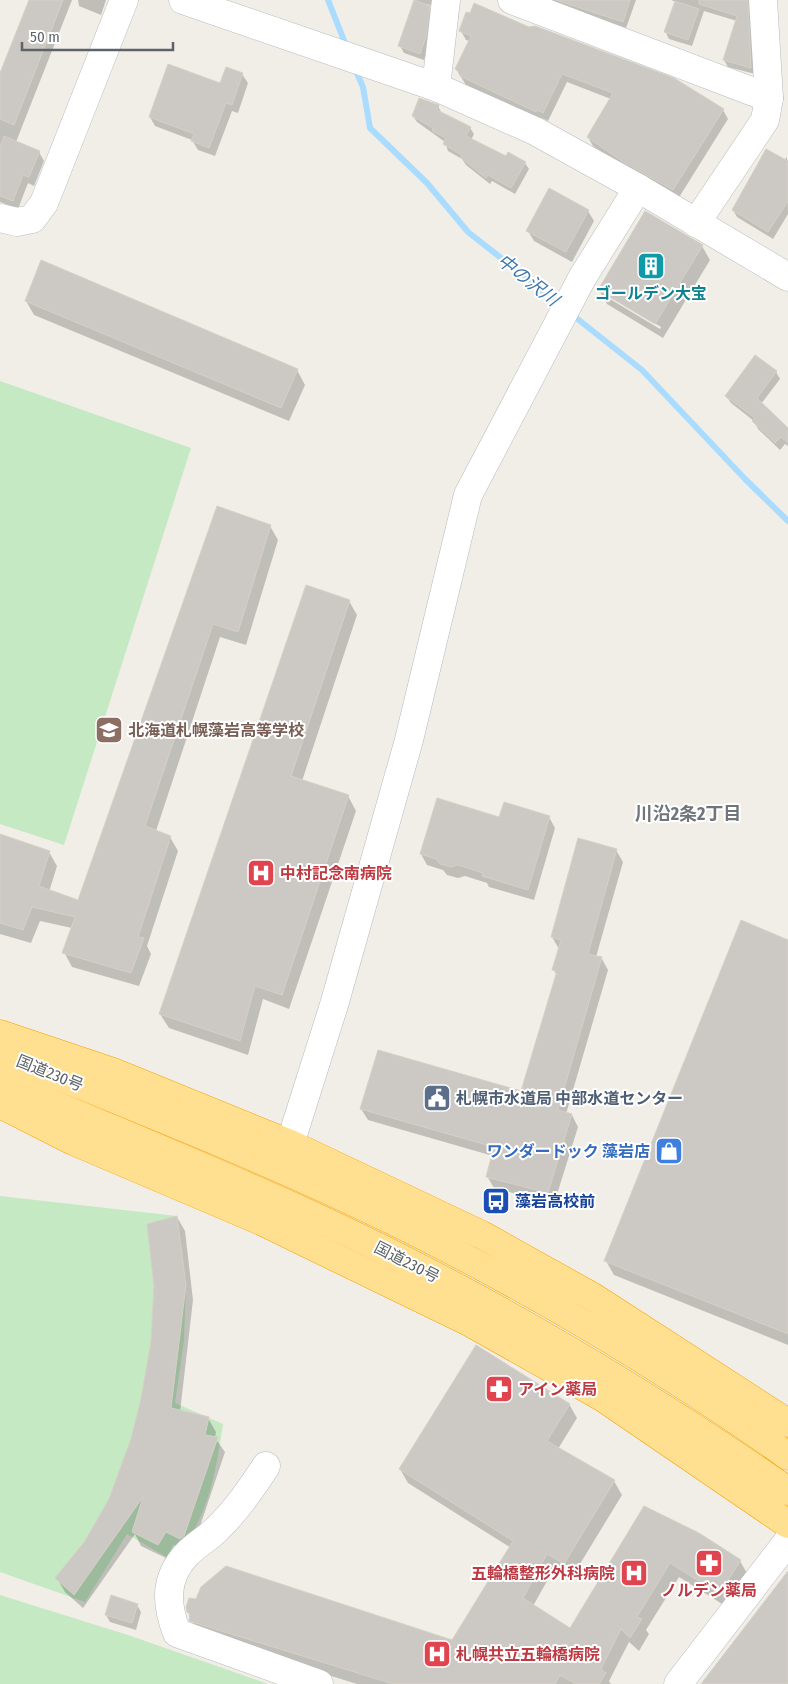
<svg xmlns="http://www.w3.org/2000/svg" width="788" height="1684" font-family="'Fira Sans Condensed','Noto Sans JP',sans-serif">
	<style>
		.green { fill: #c4e9c3 }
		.shadow { fill: #0003; fill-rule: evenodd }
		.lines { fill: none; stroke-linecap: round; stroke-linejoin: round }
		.stream { stroke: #a9dcff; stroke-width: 6 }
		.building { fill: #ccc9c4; stroke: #d6d0c5 }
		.minor-casing { stroke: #b7babe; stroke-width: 29 }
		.highway-casing { stroke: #f8a200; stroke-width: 29 }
		.minor { stroke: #fff; stroke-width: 28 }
		.highway { stroke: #ffdf90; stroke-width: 28 }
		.labels { text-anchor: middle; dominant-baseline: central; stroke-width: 4; stroke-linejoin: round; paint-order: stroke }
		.culture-label { font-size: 16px; font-weight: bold; fill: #0d838f; stroke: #fff }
		.education-label { font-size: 16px; font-weight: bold; fill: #785e54; stroke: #fff; text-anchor: start }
		.health-label { font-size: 16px; font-weight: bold; fill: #be3a42; stroke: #fff; text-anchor: start }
		.street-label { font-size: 16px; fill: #5e6368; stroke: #fff }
		.service-label { font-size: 16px; font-weight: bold; fill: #4e5e75; stroke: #fff; text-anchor: start }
		.shop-label { font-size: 16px; font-weight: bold; fill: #366cbe; stroke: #fff; text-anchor: end }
		.transit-label { font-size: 16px; font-weight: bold; fill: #164399; stroke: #fff; text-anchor: start }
		.water-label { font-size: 18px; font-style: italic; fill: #3d78ad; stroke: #fff }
		.neighbourhood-label { font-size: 18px; font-weight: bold; fill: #6f757a; stroke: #fff }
	</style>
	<rect width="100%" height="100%" fill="#f1eee7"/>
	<g class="green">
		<polygon points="0,381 191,448 64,845 0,824"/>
		<path d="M0,1196L177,1216L186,1282L184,1340L175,1403L223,1424C216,1470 208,1527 170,1559L127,1534L85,1602L0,1572Z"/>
		<polygon points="0,1595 128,1635 268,1684 0,1684"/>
	</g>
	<g class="shadow">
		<polygon points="30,0 72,0 16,142 39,152 44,161 34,186 28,183 18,209 0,202 0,76"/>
		<polygon points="78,0 106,0 101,15 79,6"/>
		<polygon points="415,0 434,0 432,6 427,4 433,14 429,45 424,60 404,53 400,46"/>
		<polygon points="549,0 636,0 626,28"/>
		<polygon points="671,0 754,0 750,15 755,74 728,67 724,60 737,21 704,11 692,46 669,39 665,31 676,2"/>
		<polygon points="461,31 723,110 728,119 678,199 629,170 593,146 588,137 611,99 567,82 548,121 542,118 541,120 466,85 456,69 469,41 466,40"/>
		<polygon points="242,74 248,83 238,113 232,111 215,156 198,150 192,140 155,126 150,117"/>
		<polygon points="438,106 442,114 470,128 474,134 471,140 507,157 525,163 529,169 515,194 492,181 490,184 466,165 462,159 448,151 445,142 417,122 413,116"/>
		<polygon points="787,157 788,214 773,239 737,217 733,210"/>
		<polygon points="588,211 594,221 572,262 534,241 528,231"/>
		<path d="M702,246L710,260L663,338L607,304L599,290ZM610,296L661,327L660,329L610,299Z"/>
		<polygon points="26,301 297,370 305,385 289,421 34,315"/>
		<polygon points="776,372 780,379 761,404 788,430 788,446 785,444 780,450 758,429 754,421 731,403 726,396"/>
		<polygon points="218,508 270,526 278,540 246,645 220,637 156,831 170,837 178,851 147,946 151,954 139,986 72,967 64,952 72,928 40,921 31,943 0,934 0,836 49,852 57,866 49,892 78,902"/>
		<polygon points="349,601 357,615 302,781 348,796 356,811 289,1009 263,999 248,1055 169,1028 160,1014"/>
		<polygon points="437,800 500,819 549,817 555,828 534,900 489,887 487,883 465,876 458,878 447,875 443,870 427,865 421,854"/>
		<polygon points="616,850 623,862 596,957 602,959 608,970 566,1114 572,1115 578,1127 554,1204 494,1188 487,1176 493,1156 368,1120 361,1109 522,1092 557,976 554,970 559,949 552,937"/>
		<polygon points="788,942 788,1345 614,1275 606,1261"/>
		<polygon points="177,1217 185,1231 193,1300 180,1412 208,1418 216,1432 215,1438 225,1452 192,1550 189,1552 174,1545 166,1558 141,1546 135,1534 83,1608 65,1592 57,1578 86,1541 110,1500 132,1440 142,1399"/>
		<polygon points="569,1404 577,1418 558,1449 614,1481 622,1495 572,1577 555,1567 533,1606 570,1630 644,1507 740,1561 748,1575 727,1607 679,1577 646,1630 649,1634 639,1651 629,1642 609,1681 611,1684 357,1684 199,1635 188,1612 452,1641 511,1548 408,1483 400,1469"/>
		<polygon points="137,1605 141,1612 136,1630 110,1622 106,1615"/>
	</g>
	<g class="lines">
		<g class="stream">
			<polyline points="328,0 347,48"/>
			<polyline points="355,69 363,87 370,128 427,183 468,232 561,305"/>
			<polyline points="570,313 642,370 745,479 788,521"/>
		</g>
	</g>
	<g class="building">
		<polygon points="29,0 63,0 14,125 0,119 0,73"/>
		<polygon points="414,0 430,6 426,37 420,54 398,46"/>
		<polygon points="556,0 630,0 623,22"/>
		<polygon points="699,0 748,0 751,68 723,60 737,16 699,4"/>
		<polygon points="675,1 699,9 688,40 664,32"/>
		<polygon points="474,3 529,27 535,26 674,78 724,109 673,190 623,162 587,137 613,93 562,74 543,113 537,110 536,112 460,76 461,73 455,69 471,36 459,31 466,12 470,13"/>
		<polygon points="168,64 220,83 226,67 243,73 232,105 226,103 209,148 191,141 194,134 149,117"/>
		<polygon points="419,98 439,105 437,110 471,127 466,136 506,156 508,152 526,162 511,188 488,175 486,178 461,158 462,155 443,144 446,138 432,131 433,128 412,116"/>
		<polygon points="4,136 40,151 29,177 23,175 13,201 0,196 0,146"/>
		<polygon points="766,149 788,161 788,201 768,232 732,210"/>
		<polygon points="549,188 589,210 566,252 526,231"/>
		<polygon points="645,211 703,245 655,324 598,290"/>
		<polygon points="41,260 298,369 281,408 25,301"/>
		<polygon points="755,355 777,371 757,398 788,428 788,443 781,437 775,443 752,421 755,418 725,396"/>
		<polygon points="217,506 271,525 238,632 213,624 145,826 171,836 138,937 144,938 131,973 62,953 75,917 32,907 23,930 0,923 0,834 50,851 39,886 78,900"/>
		<polygon points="306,585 350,600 291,776 349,795 282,995 255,986 240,1041 159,1014"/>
		<polygon points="437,798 499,817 504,802 550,816 528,890 482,876 483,873 458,865 451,867 440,864 436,859 420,854"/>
		<polygon points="578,838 617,849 588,954 602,957 558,1110 572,1114 548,1193 486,1177 494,1147 360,1109 378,1050 521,1091 557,971 552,970 561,940 551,937"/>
		<polygon points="741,920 788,940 788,1334 604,1261"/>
		<polygon points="177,1216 186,1285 171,1408 209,1417 205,1435 218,1437 184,1536 180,1539 166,1532 158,1545 132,1532 143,1497 74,1595 55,1578 85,1541 109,1499 131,1439 141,1399 151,1342 154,1286 147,1224"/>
		<polygon points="476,1345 570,1404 547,1441 615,1480 564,1564 547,1554 523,1598 570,1628 644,1506 699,1533 741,1560 719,1594 670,1563 637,1617 642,1619 630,1638 621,1629 601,1669 606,1673 599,1684 576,1684 560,1675 555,1684 393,1684 189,1621 190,1614 187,1612 186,1607 189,1598 196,1599 201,1587 226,1566 452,1640 513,1541 399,1469"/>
		<polygon points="788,1571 788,1684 701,1684"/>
		<polygon points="111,1595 138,1604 132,1623 105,1615"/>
	</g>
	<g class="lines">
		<g class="minor-casing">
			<g id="minor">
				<polyline points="183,0 436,87 535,131 638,188 788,277"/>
				<polyline points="512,0 769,98"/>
				<polyline points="436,87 446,0"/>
				<polyline points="0,218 17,222 32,219 44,203 124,0"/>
				<polyline points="696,223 765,120 769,98 763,0"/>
				<polyline points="290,1144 334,1005 409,740 468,495 582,278 638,188"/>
				<path d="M266,1466C251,1489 236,1511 216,1530C207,1539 195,1545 186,1555C164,1579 166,1605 177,1633L319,1684"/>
				<polyline points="678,1684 788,1541"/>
			</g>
		</g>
		<g class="highway-casing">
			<g id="highway">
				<polyline points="0,1034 113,1072 290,1144 482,1235 593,1297 788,1423"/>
				<path d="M0,1052C130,1106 262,1157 389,1219C528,1287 662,1367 788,1456"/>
				<path d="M0,1081C103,1126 207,1167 309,1214C477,1291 637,1386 788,1491"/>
				<polyline points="0,1104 73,1141 261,1221 471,1323 602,1397 788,1524"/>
			</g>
		</g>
		<use href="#minor" class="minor"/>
		<use href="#highway" class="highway"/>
	</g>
	<defs>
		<g id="building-square" transform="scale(1.4375)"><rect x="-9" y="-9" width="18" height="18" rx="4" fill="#0f9aa8" stroke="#fff"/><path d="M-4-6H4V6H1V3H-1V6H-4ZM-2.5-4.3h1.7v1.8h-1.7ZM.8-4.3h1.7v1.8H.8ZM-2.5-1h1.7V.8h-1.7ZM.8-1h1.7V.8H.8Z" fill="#fff"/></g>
		<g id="school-square" transform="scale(1.4375)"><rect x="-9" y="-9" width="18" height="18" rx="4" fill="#8d6e63" stroke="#fff"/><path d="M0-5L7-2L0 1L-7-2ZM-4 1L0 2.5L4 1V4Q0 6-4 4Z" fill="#fff"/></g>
		<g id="hospital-square" transform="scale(1.4375)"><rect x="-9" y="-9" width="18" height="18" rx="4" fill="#e0444e" stroke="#fff"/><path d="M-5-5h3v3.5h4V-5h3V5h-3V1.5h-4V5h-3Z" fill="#fff"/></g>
		<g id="civic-square" transform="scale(1.4375)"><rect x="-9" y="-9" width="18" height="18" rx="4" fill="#5c6f8a" stroke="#fff"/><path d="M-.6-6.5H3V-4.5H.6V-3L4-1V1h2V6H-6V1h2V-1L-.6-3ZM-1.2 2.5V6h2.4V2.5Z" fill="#fff"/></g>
		<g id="shop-square" transform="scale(1.4375)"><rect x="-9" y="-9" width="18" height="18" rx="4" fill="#3f7fe0" stroke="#fff"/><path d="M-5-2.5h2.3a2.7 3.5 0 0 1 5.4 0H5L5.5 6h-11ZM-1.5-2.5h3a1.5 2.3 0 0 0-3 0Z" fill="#fff"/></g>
		<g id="bus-square" transform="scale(1.4375)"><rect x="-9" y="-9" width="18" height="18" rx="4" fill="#1a4fb4" stroke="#fff"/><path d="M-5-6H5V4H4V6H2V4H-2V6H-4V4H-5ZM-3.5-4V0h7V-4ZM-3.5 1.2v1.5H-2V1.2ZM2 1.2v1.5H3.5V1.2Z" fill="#fff"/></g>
		<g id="pharmacy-square" transform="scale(1.4375)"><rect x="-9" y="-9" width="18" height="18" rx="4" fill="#e0444e" stroke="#fff"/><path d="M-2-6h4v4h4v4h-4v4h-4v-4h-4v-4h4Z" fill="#fff"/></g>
	</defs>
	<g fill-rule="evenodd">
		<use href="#building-square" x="651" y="266"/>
		<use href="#school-square" x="109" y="730"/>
		<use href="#hospital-square" x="261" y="873"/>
		<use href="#civic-square" x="437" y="1098"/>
		<use href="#shop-square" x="669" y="1151"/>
		<use href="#bus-square" x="496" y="1201"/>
		<use href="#pharmacy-square" x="499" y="1389"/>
		<use href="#pharmacy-square" x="709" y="1563"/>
		<use href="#hospital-square" x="634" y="1573"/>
		<use href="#hospital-square" x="437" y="1654"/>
	</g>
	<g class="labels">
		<g class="culture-label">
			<text x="651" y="293">ゴールデン大宝</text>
		</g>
		<g class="education-label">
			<text x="128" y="730">北海道札幌藻岩高等学校</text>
		</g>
		<g class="health-label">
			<text x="280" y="873">中村記念南病院</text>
			<text x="518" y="1389">アイン薬局</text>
			<text x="615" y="1573" text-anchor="end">五輪橋整形外科病院</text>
			<text x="709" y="1590" text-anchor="middle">ノルデン薬局</text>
			<text x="456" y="1654">札幌共立五輪橋病院</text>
		</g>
		<g class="street-label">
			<text transform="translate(50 1073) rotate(22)">国道230号</text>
			<text transform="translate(407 1262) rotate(27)">国道230号</text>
		</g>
		<g class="service-label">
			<text x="456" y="1098">札幌市水道局 中部水道センター</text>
		</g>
		<g class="shop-label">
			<text x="650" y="1151">ワンダードック 藻岩店</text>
		</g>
		<g class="transit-label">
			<text x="515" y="1201">藻岩高校前</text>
		</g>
		<g class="water-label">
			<text transform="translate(528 280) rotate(38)">中の沢川</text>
		</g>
		<g class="neighbourhood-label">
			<text x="688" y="814">川沿2条2丁目</text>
		</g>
	</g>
	<path d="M22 42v8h151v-8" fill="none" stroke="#5e6368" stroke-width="2.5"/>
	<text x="30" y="42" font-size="15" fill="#5e6368" stroke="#ffffff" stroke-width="4" paint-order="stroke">50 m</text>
</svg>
